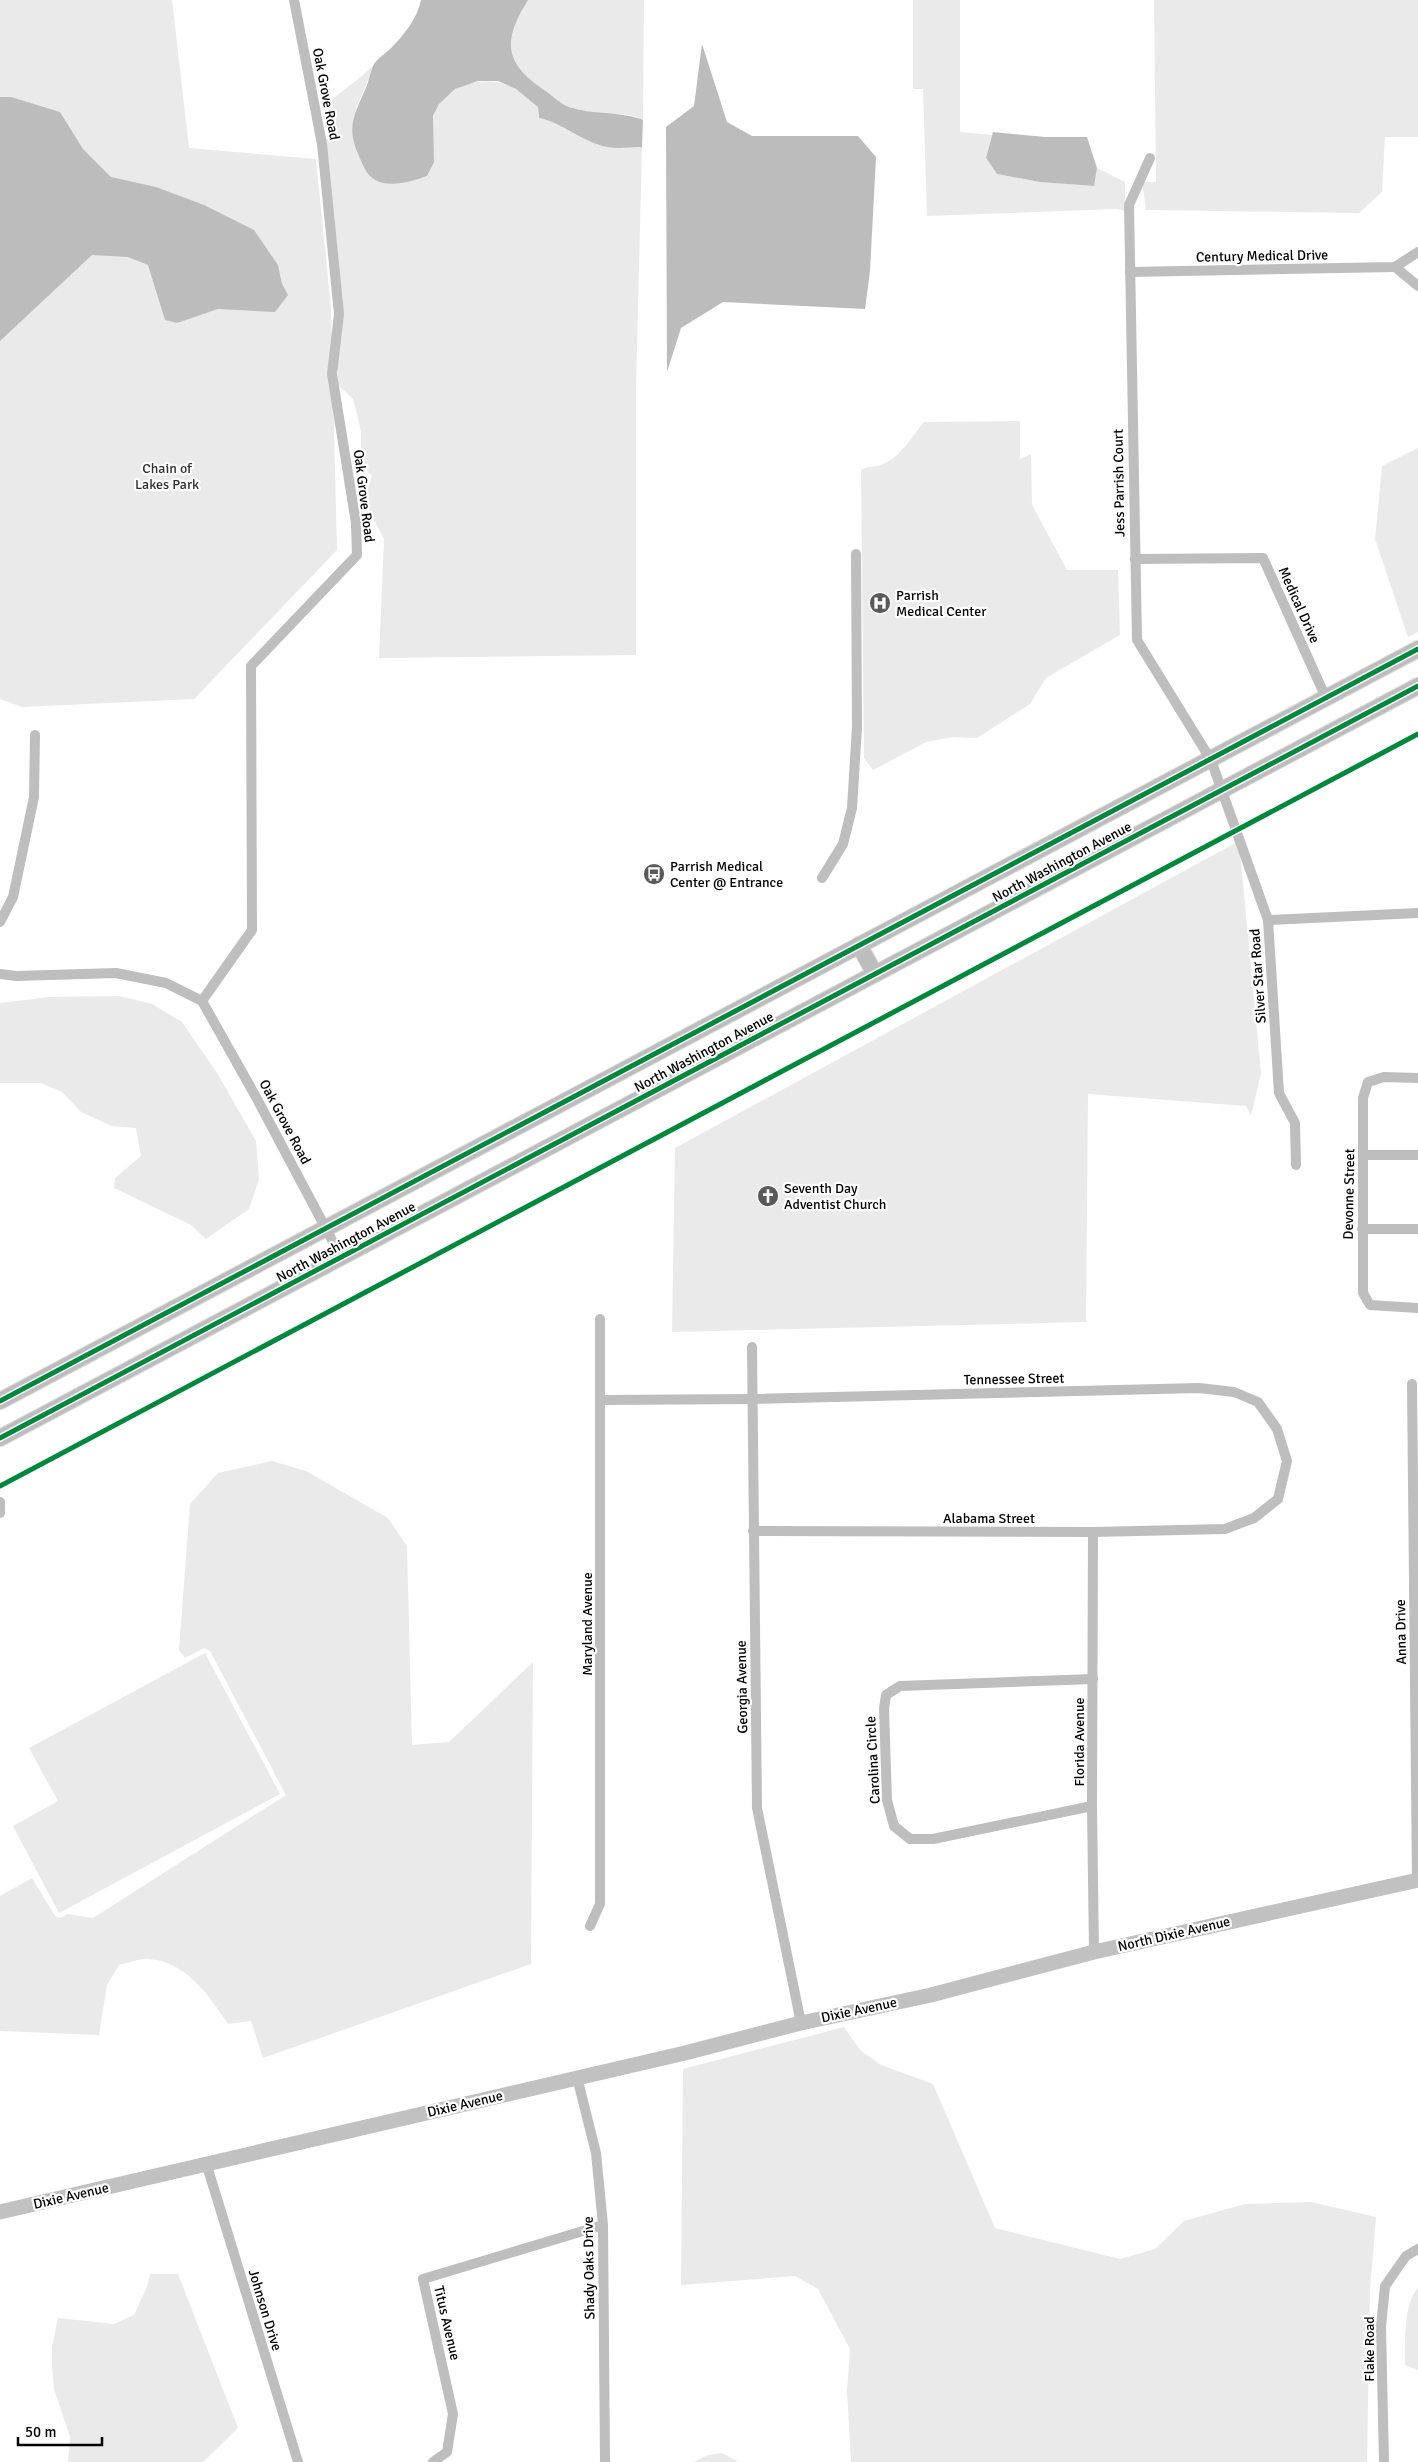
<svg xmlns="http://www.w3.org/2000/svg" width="1418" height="2462" font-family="Signika,sans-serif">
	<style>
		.green { fill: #eaeaea }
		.water { fill: #bcbcbc }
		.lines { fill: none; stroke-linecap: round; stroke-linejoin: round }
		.primary-casing { stroke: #dbdbdb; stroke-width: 18 }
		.street { stroke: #bebebe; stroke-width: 10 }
		.secondary { stroke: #c1c1c1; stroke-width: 15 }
		.primary { stroke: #bdbdbd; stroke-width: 16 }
		.cycleway-casing { stroke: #fff; stroke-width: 8 }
		.cycleway { stroke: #00873e; stroke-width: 5 }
		.labels { text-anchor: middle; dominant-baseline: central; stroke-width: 4.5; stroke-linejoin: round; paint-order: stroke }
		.street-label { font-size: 14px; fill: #000; stroke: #fff }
		.park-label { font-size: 14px; fill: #2f2f2f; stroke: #fff }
		.poi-label { font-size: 14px; fill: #000; stroke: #fff; text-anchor: start }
	</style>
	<rect width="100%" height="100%" fill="#fff"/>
	<g class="green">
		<polygon points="0,0 172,0 189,148 316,159 331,307 337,550 194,699 22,707 0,699"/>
		<path d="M528,0H644L643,120C628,111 611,116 595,113C586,111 577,110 569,107C554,101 517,72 511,57C504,38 518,16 528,0Z"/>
		<polygon points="913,0 960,0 960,132 992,135 986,158 997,174 1040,182 1094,186 1097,168 1125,182 1125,211 1117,209 927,216 923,89 913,89"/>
		<polygon points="1154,0 1418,0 1418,137 1385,137 1382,192 1359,213 1146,210 1142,182 1156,182"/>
		<path d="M375,64L356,108L434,162C433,148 429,129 434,115C444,82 487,74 514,88C523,92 531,101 538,107L539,118C563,123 582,142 607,147C618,149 631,147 642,147L636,388V655L379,658L384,539L364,501L372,475L368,473L361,453V431L353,399L338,385L337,307L319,141L328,139L325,107C340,91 359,80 375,64Z"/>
		<path d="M1020,421V459L1031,454L1032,505L1067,570H1118L1120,635L1046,678L1030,704L977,738L953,737L926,742L873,770L864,758L861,470C869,465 876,468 883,464C901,457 912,436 924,422Z"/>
		<polygon points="1418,448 1418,632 1408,637 1375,539 1382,466"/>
		<polygon points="1239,841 1261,1073 1251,1116 1246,1106 1088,1094 1086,1322 672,1332 675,1148"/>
		<polygon points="119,996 152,1004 182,1022 217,1073 256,1141 259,1179 249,1209 206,1239 191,1225 114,1188 115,1178 141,1156 136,1128 112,1126 81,1112 62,1092 41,1083 0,1083 0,1003 50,997"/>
		<path d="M272,1461L306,1471L388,1518L407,1546L412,1745L449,1742L533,1662L531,1964L263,2058L251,2021L228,2024C209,1996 187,1962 149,1959C140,1958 128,1963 119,1965L107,1985L99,2035L0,2031V1896L32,1878L55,1916L60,1918L67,1914L93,1918L286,1795L210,1651L204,1648L185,1658L179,1650L190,1504L218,1473Z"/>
		<polygon points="205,1653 280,1794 59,1913 13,1826 58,1801 29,1748"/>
		<polygon points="844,2027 860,2050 881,2065 933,2084 995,2228 1120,2259 1155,2249 1184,2221 1245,2204 1311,2202 1376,2217 1370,2290 1367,2462 851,2462 847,2391 850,2349 818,2289 795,2276 681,2285 683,2069"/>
		<polygon points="150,2274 178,2274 238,2428 203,2462 68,2462 70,2437 54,2389 52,2366 52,2347 58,2318 114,2324 134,2315 147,2287"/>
		<path d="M1418,2288V2370L1405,2365C1405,2344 1403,2304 1418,2288Z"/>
		<polygon points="722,2453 739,2462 693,2462 708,2455"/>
	</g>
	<g class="water">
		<path d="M421,0H528C503,40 503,62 544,90C552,95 560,104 569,107C593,115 617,111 641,119L643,120L642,147C631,147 618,149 607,147C582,142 563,123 539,118L538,107L516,89L498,81H478L455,89L439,104L433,116L434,162L427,176C408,183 376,192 365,169C347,133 349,125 365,90C369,82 370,72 374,64C378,58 386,53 391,48C404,35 417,19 421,0Z"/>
		<polygon points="702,44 727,122 752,136 858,136 876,157 870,271 865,309 723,302 681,328 667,372 666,127 694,106"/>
		<polygon points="0,97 11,97 60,112 83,149 111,177 156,187 204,205 254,230 278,265 282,284 288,295 275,312 218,309 177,323 165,320 148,265 128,257 92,255 0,341"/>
		<polygon points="993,132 1045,137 1087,137 1097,168 1094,186 1040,182 997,174 986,158"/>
	</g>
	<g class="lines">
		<g class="primary-casing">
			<g id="primary">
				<polyline points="859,945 875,974"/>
				<polyline points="0,1401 1418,649"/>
				<polyline points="0,1438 1418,686"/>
			</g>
		</g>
		<g class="street">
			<polyline points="1150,158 1129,205 1137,640 1211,760 1268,920 1279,1093 1295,1123 1296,1165"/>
			<polyline points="1395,267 1418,286"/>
			<polyline points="1130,272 1395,267 1418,252"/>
			<polyline points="1135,559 1263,558 1326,698"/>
			<polyline points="822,878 843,844 852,808 857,727 856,554"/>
			<polyline points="1268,920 1418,913"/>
			<polyline points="0,922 13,897 34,797 35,735"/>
			<polyline points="0,974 16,976 116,973 166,983 202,1001 256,1097 341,1257"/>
			<polyline points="202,1001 252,930 251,666 357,555 356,523 332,374 339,314 322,144 294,0"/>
			<polyline points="1418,1078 1384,1077 1368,1082 1363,1098 1363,1293 1370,1305 1418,1308"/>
			<polyline points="1363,1155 1418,1155"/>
			<polyline points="1362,1229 1418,1229"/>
			<polyline points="752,1347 757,1808 801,2023"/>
			<polyline points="1412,1384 1417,1880"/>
			<polyline points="602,1400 752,1399 1199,1388 1234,1392 1258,1402 1277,1429 1287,1461 1278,1499 1254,1518 1225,1529 1093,1532 753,1531"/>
			<polyline points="0,1502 0,1513"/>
			<polyline points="1093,1532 1092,1806 1094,1952"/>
			<polyline points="1092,1806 933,1839 910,1839 894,1826 887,1800 884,1709 886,1695 900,1686 1093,1679"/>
			<polyline points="590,1926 600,1904 600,1319"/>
			<polyline points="577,2077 596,2153 603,2225 605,2462"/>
			<polyline points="207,2166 298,2462"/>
			<polyline points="433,2462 447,2452 453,2414 423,2279 603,2225"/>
			<polyline points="1384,2462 1381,2327 1385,2286 1406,2256 1418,2249"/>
		</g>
		<polyline class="secondary" points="0,2212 685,2053 801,2023 931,1995 1094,1952 1418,1880"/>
		<use href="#primary" class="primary"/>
		<g class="cycleway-casing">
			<g id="cycleway">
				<polyline points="0,1401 1418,649"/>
				<polyline points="0,1438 1418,686"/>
				<polyline points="0,1486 1418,734"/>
			</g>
		</g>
		<use href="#cycleway" class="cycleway"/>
	</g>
	<defs>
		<g id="hospital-disc" transform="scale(1.125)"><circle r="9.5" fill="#595959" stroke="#fff"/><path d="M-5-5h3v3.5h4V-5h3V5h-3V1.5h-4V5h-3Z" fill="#fff"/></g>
		<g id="bus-disc" transform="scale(1.125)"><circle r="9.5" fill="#595959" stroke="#fff"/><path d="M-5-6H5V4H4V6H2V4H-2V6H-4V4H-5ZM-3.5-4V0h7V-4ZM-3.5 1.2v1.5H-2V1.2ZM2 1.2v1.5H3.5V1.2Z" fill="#fff"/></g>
		<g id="church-disc" transform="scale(1.125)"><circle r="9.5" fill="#595959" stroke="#fff"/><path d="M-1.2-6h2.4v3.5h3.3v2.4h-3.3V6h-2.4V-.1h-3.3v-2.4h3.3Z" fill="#fff"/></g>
	</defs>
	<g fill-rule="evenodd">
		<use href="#hospital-disc" x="880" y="603"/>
		<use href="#bus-disc" x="654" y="874"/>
		<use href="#church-disc" x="768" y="1196"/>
	</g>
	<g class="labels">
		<g class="street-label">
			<text transform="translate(326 94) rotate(79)">Oak Grove Road</text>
			<text transform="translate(1262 256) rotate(-1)">Century Medical Drive</text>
			<text transform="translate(1119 483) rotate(-91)">Jess Parrish Court</text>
			<text transform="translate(364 496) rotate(83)">Oak Grove Road</text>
			<text transform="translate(1299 605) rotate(66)">Medical Drive</text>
			<text transform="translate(1062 862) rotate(-28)">North Washington Avenue</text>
			<text transform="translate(1258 976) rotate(-94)">Silver Star Road</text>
			<text transform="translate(704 1052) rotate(-28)">North Washington Avenue</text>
			<text transform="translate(285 1122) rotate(62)">Oak Grove Road</text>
			<text transform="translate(1349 1194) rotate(-89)">Devonne Street</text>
			<text transform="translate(346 1242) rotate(-28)">North Washington Avenue</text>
			<text transform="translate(1014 1379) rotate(-1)">Tennessee Street</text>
			<text x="989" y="1518">Alabama Street</text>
			<text transform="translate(587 1624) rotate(-90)">Maryland Avenue</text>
			<text transform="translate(1401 1632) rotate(-91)">Anna Drive</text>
			<text transform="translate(742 1687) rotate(-91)">Georgia Avenue</text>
			<text transform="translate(1079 1742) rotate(-90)">Florida Avenue</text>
			<text transform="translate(873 1760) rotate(-93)">Carolina Circle</text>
			<text transform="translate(1174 1934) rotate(-13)">North Dixie Avenue</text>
			<text transform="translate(859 2010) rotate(-12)">Dixie Avenue</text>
			<text transform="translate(465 2104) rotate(-13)">Dixie Avenue</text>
			<text transform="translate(71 2196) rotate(-13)">Dixie Avenue</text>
			<text transform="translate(589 2268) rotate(-91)">Shady Oaks Drive</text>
			<text transform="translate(265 2310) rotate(73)">Johnson Drive</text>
			<text transform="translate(447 2323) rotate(77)">Titus Avenue</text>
			<text transform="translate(1369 2349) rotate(-90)">Flake Road</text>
		</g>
		<g class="park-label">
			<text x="167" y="468">Chain of<tspan x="167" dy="16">Lakes Park</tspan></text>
		</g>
		<g class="poi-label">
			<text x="896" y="595">Parrish<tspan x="896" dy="16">Medical Center</tspan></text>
			<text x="670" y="866">Parrish Medical<tspan x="670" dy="16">Center @ Entrance</tspan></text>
			<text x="784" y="1188">Seventh Day<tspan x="784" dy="16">Adventist Church</tspan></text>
		</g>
	</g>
	<path d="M18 2437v8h84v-8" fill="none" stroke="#000000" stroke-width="2.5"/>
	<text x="25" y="2437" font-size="15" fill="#000000" stroke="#ffffff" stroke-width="4" paint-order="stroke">50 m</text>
</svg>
